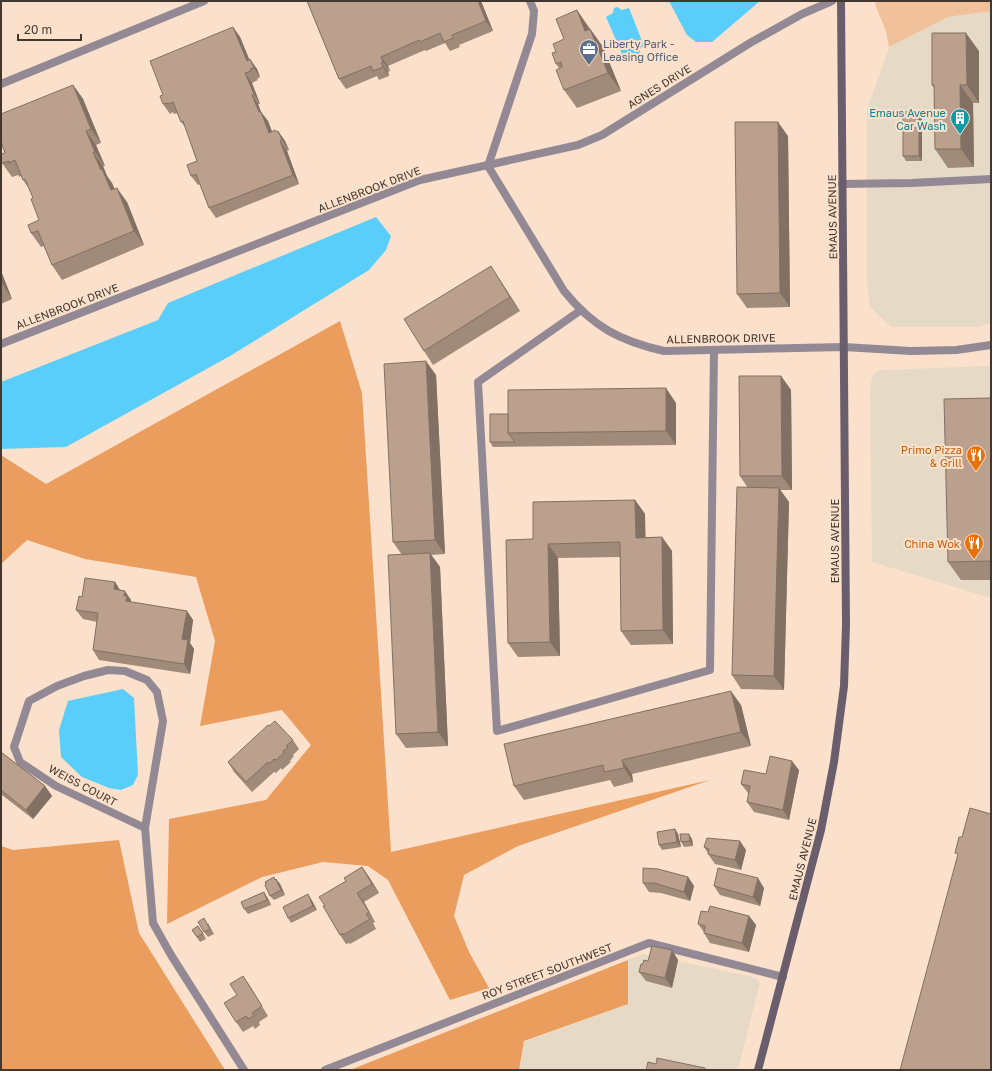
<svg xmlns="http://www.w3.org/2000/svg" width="992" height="1071" font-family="'Golos Text',sans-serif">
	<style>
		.commercial { fill: #e6dac6 }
		.green { fill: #f1c19c }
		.forest { fill: #ea9d5d }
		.water { fill: #5acefb }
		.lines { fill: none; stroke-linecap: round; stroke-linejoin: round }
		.lane { stroke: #928994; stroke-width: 8 }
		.street { stroke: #928994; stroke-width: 8 }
		.secondary { stroke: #6a5e6c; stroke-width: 8 }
		.wall { fill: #a08a79 }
		.shaded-wall { fill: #827063 }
		.building { fill: #baa08d; stroke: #827063 }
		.labels { text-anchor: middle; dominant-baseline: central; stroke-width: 4; stroke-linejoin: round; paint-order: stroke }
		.service-label { font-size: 11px; fill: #4e5e75; stroke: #fbe0cb; text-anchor: start }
		.street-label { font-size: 11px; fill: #433830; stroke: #fbe0cb }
		.culture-label { font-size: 11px; fill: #0d838f; stroke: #fbe0cb; text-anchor: end }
		.food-label { font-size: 11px; fill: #c56008; stroke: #fbe0cb; text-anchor: end }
	</style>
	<rect width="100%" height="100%" fill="#fbe0cb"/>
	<g class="commercial">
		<polygon points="983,12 991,12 991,323 978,327 891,327 870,307 867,284 867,110 889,47 948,17"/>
		<polygon points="991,366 991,598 872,562 870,387 873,374 881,370"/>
		<polygon points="643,954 749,976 757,979 760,983 738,1070 519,1070 524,1042 628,1004 628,960"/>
	</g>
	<polygon class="green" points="875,1 991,1 991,12 983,12 948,17 889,47 886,31 876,7"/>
	<g class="forest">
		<polygon points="340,321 362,393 391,852 710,780 518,846 464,875 454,916 469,952 489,988 450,1000 388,880 368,866 323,862 262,877 167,924 169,819 266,800 311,745 282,710 200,726 215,641 196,577 85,559 27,540 1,564 1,455 46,484"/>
		<polygon points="119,840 139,933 225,1070 1,1070 1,846 13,850"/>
		<polygon points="628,960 628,1004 524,1041 519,1070 350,1070"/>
	</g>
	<g class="water">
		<polygon points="669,1 760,1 712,42 696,42 687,35"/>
		<polygon points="617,7 622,10 629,8 644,46 639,49 640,52 636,56 631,57 627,53 622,54 606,17 613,13 614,8"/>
		<polygon points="376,217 391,236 386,250 369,270 230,356 66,447 1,449 1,382 158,320 168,303"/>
		<polygon points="123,689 134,698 138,775 133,785 121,790 109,788 82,777 61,757 59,730 68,701"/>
	</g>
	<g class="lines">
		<g class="lane">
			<polyline points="1,84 204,1"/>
			<polyline points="488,166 532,34 534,11 530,1"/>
			<polyline points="842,184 911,183 991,179"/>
			<polyline points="581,310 478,382 497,731 710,670 714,350"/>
		</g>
		<g class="street">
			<path d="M488,166L564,291C593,327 620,341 664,351L844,347L911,351L956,350L991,345"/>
			<polyline points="1,344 420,180 578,145 602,135 750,43 802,14 832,1"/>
			<polyline points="145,828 56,786 20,762 14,747 29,701 57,686 84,676 108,670 125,671 147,680 157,692 163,721 145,828 153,923 171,955 244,1070"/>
			<polyline points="325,1070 649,943 783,977"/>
		</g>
		<polyline class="secondary" points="758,1070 821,830 834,762 844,686 846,625 841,1"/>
	</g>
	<g class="wall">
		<polygon points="307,1 481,1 493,31 459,45 460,47 450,51 445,43 426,51 425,50 388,66 390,71 388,72 389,76 379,80 377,76 346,89 339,79"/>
		<polygon points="577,10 603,47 621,91 577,108 564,90 559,68 556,64 564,39"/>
		<polygon points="233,27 240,37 249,60 257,69 260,77 257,79 258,80 252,83 260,104 258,104 261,112 268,121 272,132 276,132 278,131 285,141 289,150 287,151 299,184 216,218 209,208 200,184 198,185 191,176 197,161 186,128 181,122 177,113 174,114 173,112 170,114 163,104 163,95"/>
		<polygon points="979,51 979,103 973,103 974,167 948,168 935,149 934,88 932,85"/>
		<polygon points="73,85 83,99 101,143 96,145 105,166 103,166 107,176 112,183 114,189 127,202 144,245 62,280 52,265 44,246 41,247 31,233 39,220 33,198 30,190 23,180 21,176 19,177 18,175 12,177 2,163 5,153"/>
		<polygon points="919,112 922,117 922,161 906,161 903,156"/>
		<polygon points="788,136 790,307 747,308 737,294"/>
		<polygon points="1,271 12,299 1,304"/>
		<polygon points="500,280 520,311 433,365 424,351"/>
		<polygon points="436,375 445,554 431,555 440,567 448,746 406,748 396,734 402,555 393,542"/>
		<polygon points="781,376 791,390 792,490 780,490 789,502 784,690 741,689 732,675 748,488 740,476"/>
		<polygon points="991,398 991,580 961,580 948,562"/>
		<polygon points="676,403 676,445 493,447 490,442 508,414"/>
		<polygon points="635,500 645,514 645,538 662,537 672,551 673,644 631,645 621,631 620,557 558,558 560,656 518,657 508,643 533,539"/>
		<polygon points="115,582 120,590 131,600 131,602 187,611 193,620 190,643 194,649 190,674 99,660 93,650 97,622 83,619 76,610"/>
		<polygon points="741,705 751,746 632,774 633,782 614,787 610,780 524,800 514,786"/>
		<polygon points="269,726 293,740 299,749 293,755 294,756 290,761 291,762 282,770 281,768 276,773 274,772 252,792 234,772 228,762"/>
		<polygon points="1,752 45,786 52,796 33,819 2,795 1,796"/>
		<polygon points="799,770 789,820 754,812 747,802 749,794 748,793 741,784"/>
		<polygon points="675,829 678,834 681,847 662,850 659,845"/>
		<polygon points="692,839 693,846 684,847 681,842"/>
		<polygon points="704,847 746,850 741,870 715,864 708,854 708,853"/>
		<polygon points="362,867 369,877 379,893 364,902 375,922 373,923 376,929 350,944 349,943 346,944 340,935 325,906"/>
		<polygon points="688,877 694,886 690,901 661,893 649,892 643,883"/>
		<polygon points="276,879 280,884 285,895 274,900 270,896 275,880"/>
		<polygon points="714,886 764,888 760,906 720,895"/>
		<polygon points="267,897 271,905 248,914 244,909"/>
		<polygon points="311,899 317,910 291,923 288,918"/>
		<polygon points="708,912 749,916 756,925 749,952 710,943 704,933 704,932 698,924"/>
		<polygon points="208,923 214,934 208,937 204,932"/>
		<polygon points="192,930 202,931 206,939 200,942"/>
		<polygon points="672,950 678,960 672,988 646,981 639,972 643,964"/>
		<polygon points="243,976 268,1016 259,1022 260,1025 255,1029 253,1026 243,1032 236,1022 237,995"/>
	</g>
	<g class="shaded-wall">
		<polygon points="478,1 481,1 493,31 486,21"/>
		<polygon points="577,10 589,29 585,31"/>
		<polygon points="233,27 240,37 253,68 247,61"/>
		<polygon points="590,29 603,47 621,91 608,73"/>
		<polygon points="966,33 979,51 979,103 967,85"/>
		<polygon points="381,57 388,66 390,71 383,62"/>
		<polygon points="250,59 257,69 260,77 254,68"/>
		<polygon points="381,63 388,72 389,76 383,67"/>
		<polygon points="245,73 252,83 260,104 254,94"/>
		<polygon points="73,85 83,99 101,143 91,129"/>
		<polygon points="960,85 973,103 974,167 961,149"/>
		<polygon points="252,95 258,104 261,112 268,121 276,142 269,133 259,112"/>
		<polygon points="919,112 922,117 922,161 919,156"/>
		<polygon points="778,122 788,136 790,307 780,293"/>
		<polygon points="86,131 96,145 105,166 95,152"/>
		<polygon points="278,131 285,141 289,150 282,140"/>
		<polygon points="280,141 287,151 299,184 293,175"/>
		<polygon points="93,152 103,166 107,176 112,183 121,204 111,190 101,170"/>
		<polygon points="117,188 127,202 144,245 134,231"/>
		<polygon points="491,266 500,280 520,311 510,297"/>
		<polygon points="1,271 12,299 3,285 1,281"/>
		<polygon points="426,361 436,375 445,554 435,540"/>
		<polygon points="781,376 791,390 792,490 782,476"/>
		<polygon points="666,388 676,403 676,445 666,431"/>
		<polygon points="779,488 789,502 784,690 774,676"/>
		<polygon points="635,500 645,514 646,552 636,538"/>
		<polygon points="662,537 672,551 673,644 663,630"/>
		<polygon points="548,544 558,558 560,656 550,642"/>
		<polygon points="430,553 440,567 448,746 438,732"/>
		<polygon points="115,582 121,592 114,589"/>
		<polygon points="125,591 131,600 131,603 126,601 124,596"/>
		<polygon points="187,611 193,620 190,643 194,649 190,674 184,664 182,639"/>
		<polygon points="731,691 741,705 751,746 741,732"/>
		<polygon points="622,760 632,774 633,782 624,768"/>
		<polygon points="792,761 799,770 789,820 783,810"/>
		<polygon points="45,786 52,796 33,819 26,810"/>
		<polygon points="675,829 678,834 681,847 677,842"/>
		<polygon points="689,834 692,839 693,846 690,841"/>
		<polygon points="740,841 746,850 741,870 735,860"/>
		<polygon points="362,867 369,877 379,893 372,884"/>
		<polygon points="688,877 694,886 690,901 684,892"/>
		<polygon points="758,878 764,888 760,906 753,897"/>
		<polygon points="276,879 280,884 285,895 281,890"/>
		<polygon points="264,892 267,897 271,905 267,900"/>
		<polygon points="357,893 364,902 375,922 369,912"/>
		<polygon points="308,894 311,899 317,910 313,906"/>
		<polygon points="749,916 756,925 749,952 742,943"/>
		<polygon points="672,950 678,960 672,988 665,978"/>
		<polygon points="243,976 250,986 268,1016 262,1006"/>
	</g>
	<g class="building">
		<polygon points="307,1 478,1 486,21 452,35 453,38 444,42 440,33 420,42 419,40 381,57 383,62 381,63 383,67 373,71 371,66 339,79"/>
		<polygon points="577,10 585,31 590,29 608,73 564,90 556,70 562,67 561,62 556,64 552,53 556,52 553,44 564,39 556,19"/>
		<polygon points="233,27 247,61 250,59 254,68 250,69 251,71 245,73 254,94 252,95 259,112 261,112 269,133 275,130 276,132 278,131 282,140 280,141 293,175 209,208 196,174 191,176 187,165 197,161 183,121 181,122 173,102 168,104 167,103 163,104 160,96 163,95 150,61"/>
		<polygon points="932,33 966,33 967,85 960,85 961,149 935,149 934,85 932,85"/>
		<polygon points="73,85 91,129 86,131 95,152 93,152 101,170 102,169 111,190 117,188 134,231 52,265 38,231 31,233 28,225 39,220 31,199 33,198 25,179 23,180 15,160 9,163 9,161 2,163 1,160 1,154 5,153 1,142 1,114"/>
		<rect x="903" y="112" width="16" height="44"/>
		<polygon points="735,122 778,122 780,293 737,294"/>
		<polygon points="491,266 510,297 424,351 404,319"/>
		<polygon points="426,361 435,540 393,542 384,364"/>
		<polygon points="739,376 781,376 782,476 740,476"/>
		<polygon points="666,388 666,431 508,433 508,390"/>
		<polygon points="991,398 991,561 948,562 944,399"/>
		<polygon points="490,414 508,414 508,433 515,442 490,442"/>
		<polygon points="737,487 779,488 774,676 732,675"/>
		<polygon points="635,500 636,538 662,537 663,630 621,631 620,542 548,544 550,642 508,643 506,540 533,539 533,502"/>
		<polygon points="430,553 438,732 396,734 388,555"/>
		<polygon points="85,578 115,582 114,589 125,591 124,596 127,596 126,601 187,611 182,639 188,640 184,664 93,650 98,613 76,610 79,596 82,597"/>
		<polygon points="731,691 741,732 622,760 624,768 604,772 603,765 514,786 504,744"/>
		<polygon points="275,721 293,740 286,746 288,747 283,751 284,753 276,760 274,759 269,764 268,762 246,782 228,762 268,725 269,726"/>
		<polygon points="1,752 45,786 26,810 1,790"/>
		<polygon points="770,756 792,761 783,810 747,802 750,786 741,784 744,770 766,774"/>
		<polygon points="970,808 991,814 991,1070 900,1070 958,854 955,853 959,837 962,837"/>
		<polygon points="675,829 677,842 659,845 657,832"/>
		<polygon points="680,834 689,834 690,841 681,842"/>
		<polygon points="707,838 740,841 735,860 708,854 709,849 704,847"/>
		<polygon points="362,867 372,884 357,893 369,912 366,914 370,919 343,935 342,933 340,935 323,906 325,906 319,897 346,881 344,878"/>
		<polygon points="643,868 658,869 688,877 684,892 654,883 643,883"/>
		<polygon points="718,868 758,878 753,897 714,886"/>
		<polygon points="274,877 275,880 276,879 281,890 270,896 265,885 266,884 265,882"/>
		<polygon points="264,892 267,900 244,909 241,902"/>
		<polygon points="308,894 313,906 288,918 283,907"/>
		<polygon points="710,906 749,916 742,943 704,933 705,926 698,924 701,911 708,912"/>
		<polygon points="204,918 210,929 204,932 198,922"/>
		<polygon points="198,926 203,934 197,937 192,930"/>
		<polygon points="652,946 672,950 665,978 639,972 641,964 643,964 644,960 648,961"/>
		<polygon points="243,976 262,1006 252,1013 254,1016 248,1019 246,1016 236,1022 224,1003 237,995 230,984"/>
		<polygon points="657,1058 705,1068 705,1070 646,1070 648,1062 656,1064"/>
	</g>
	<defs>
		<g id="office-pin" transform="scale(1)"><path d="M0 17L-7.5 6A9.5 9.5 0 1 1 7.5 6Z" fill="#5c6f8a" stroke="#fbe0cb"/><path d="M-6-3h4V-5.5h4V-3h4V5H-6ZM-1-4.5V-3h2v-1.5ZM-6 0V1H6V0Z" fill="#fff"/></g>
		<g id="building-pin" transform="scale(1)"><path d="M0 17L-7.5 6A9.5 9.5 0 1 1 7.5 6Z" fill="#0f9aa8" stroke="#fbe0cb"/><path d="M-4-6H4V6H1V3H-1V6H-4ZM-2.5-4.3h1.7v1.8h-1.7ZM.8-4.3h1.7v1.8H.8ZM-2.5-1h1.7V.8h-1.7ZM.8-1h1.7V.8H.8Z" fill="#fff"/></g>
		<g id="restaurant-pin" transform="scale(1)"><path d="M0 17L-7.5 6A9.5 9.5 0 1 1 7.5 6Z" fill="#e8710a" stroke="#fbe0cb"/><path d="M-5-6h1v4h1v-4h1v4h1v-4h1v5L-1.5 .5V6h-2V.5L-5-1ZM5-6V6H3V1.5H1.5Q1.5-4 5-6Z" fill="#fff"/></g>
	</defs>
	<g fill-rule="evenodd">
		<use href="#office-pin" x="589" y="49"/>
		<use href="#building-pin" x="960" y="118"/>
		<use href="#restaurant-pin" x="976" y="455"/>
		<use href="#restaurant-pin" x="974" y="543"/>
	</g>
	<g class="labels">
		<g class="service-label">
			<text x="603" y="43">Liberty Park -<tspan x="603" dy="13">Leasing Office</tspan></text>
		</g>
		<g class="street-label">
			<text transform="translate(659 86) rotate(-32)">AGNES DRIVE</text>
			<text transform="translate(369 189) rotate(-21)">ALLENBROOK DRIVE</text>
			<text transform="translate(832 217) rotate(-91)">EMAUS AVENUE</text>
			<text transform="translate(67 306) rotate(-21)">ALLENBROOK DRIVE</text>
			<text transform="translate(721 338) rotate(-1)">ALLENBROOK DRIVE</text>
			<text transform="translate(834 541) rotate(-90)">EMAUS AVENUE</text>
			<text transform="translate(83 785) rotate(28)">WEISS COURT</text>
			<text transform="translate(802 859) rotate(-76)">EMAUS AVENUE</text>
			<text transform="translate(547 971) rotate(-21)">ROY STREET SOUTHWEST</text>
		</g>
		<g class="culture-label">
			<text x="946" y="112">Emaus Avenue<tspan x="946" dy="13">Car Wash</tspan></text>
		</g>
		<g class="food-label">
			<text x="962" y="449">Primo Pizza<tspan x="962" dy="13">&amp; Grill</tspan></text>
			<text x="960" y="543">China Wok</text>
		</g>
	</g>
	<rect width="992" height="1071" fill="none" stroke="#433830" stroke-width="4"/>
	<path d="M18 34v6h63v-6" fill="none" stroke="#433830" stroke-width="2"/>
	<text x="24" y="34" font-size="12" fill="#433830" stroke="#fbe0cb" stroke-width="3" paint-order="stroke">20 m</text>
</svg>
